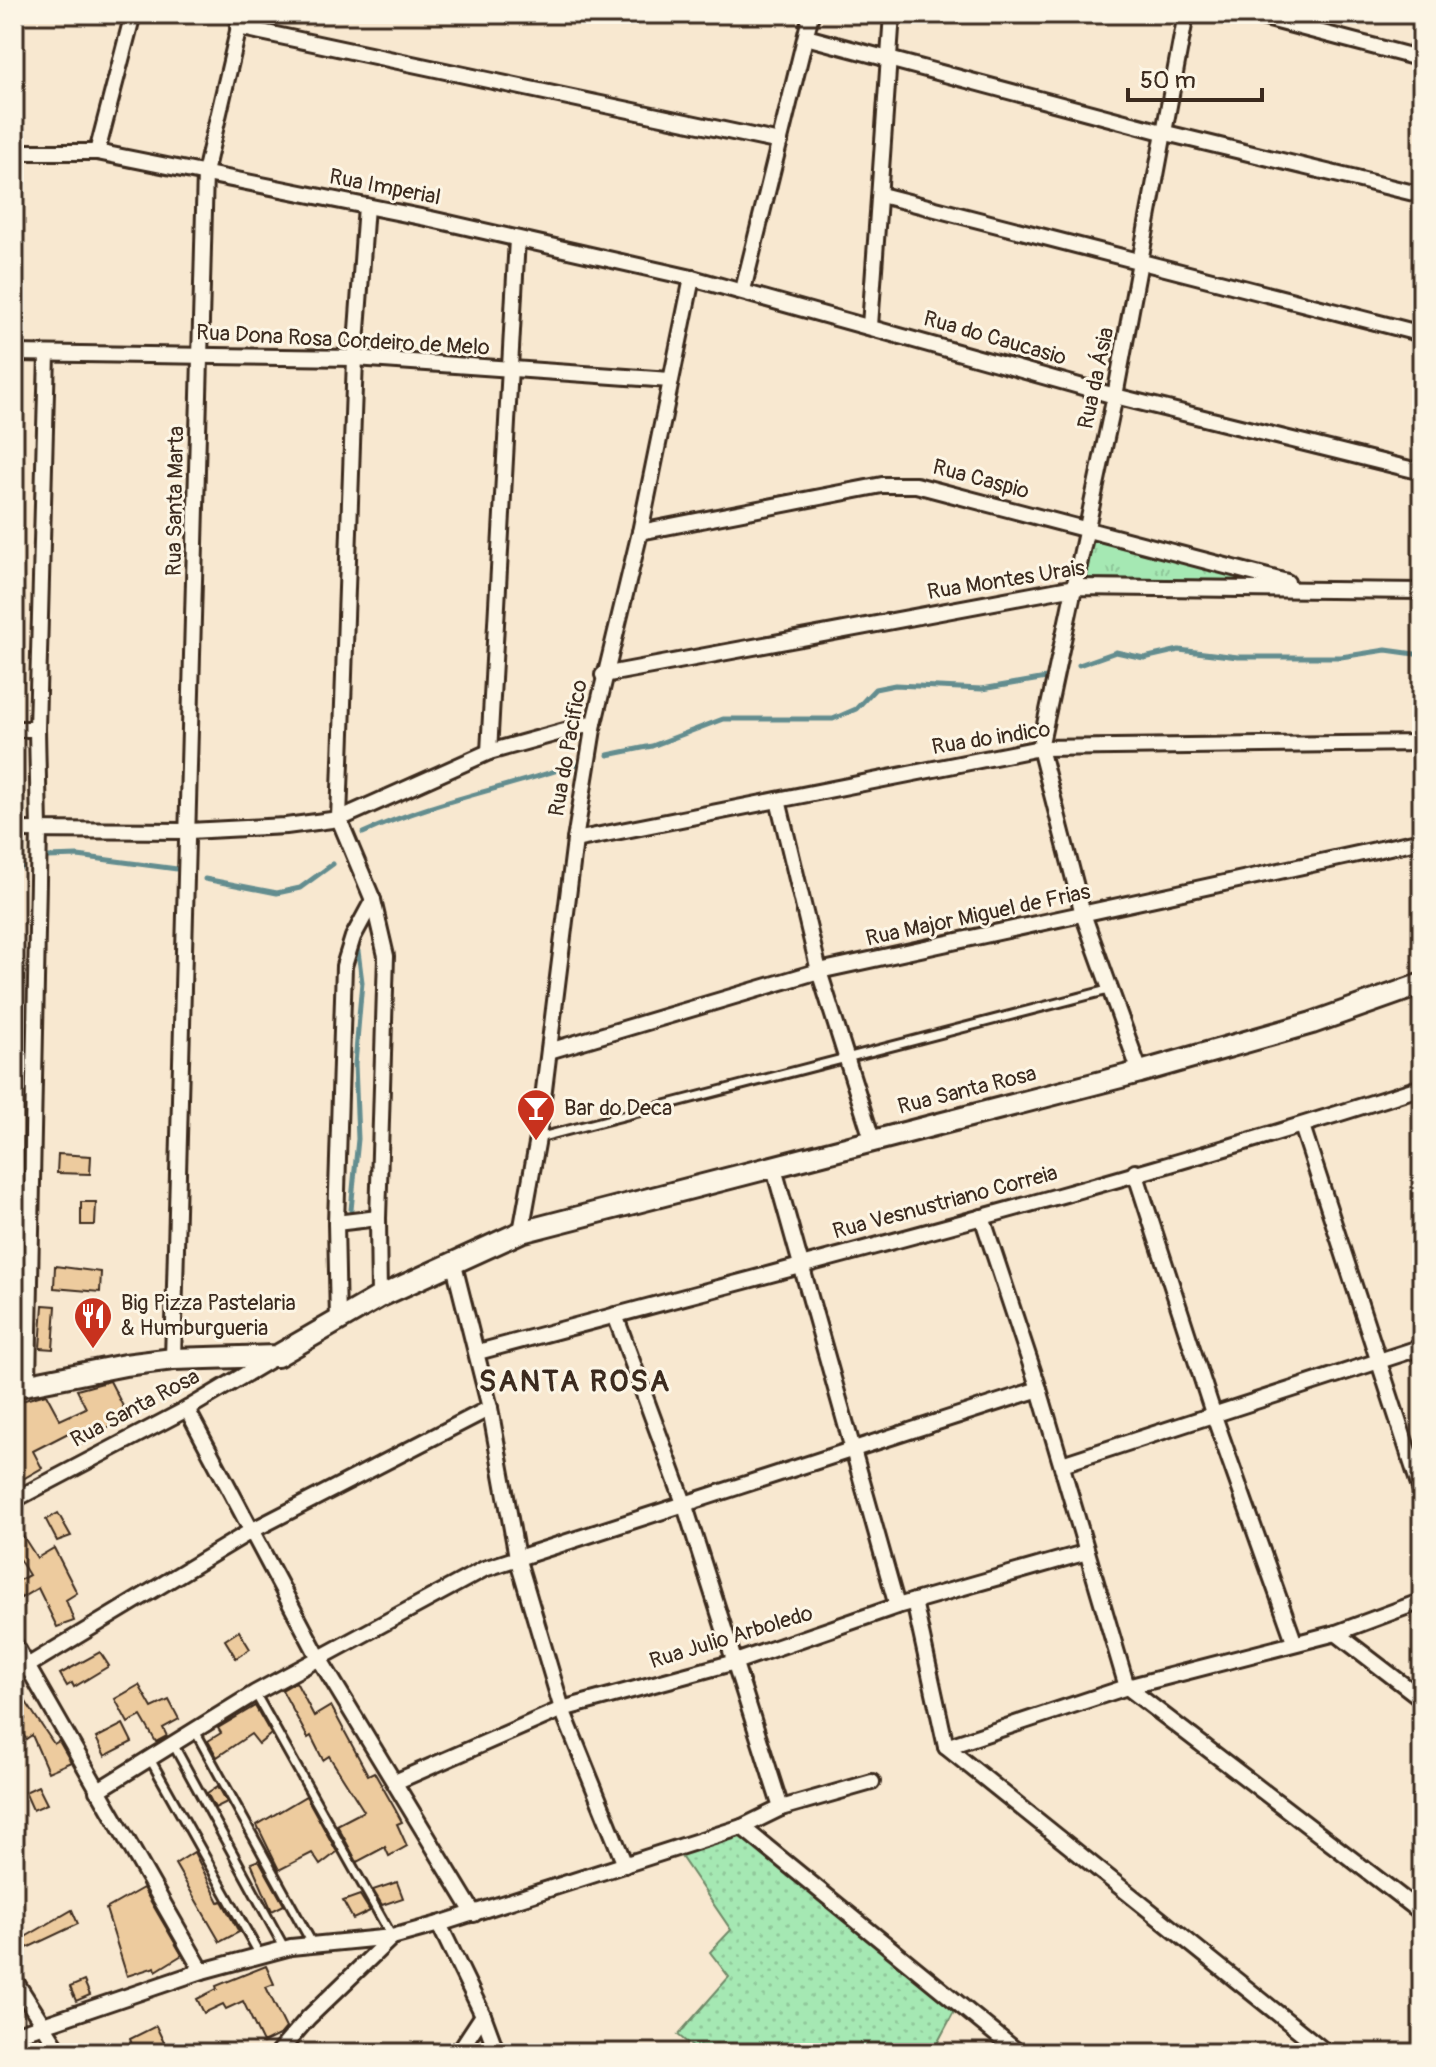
<svg xmlns="http://www.w3.org/2000/svg" width="1436" height="2067" font-family="Pangolin,sans-serif">
	<style>
		.grass { fill: url(#grass-dots); stroke: #708968; stroke-width: 2 }
		.park { fill: url(#park-tufts); stroke: #708968; stroke-width: 2 }
		.lines { fill: none; stroke-linecap: round; stroke-linejoin: round }
		.stream { stroke: #638d8f; stroke-width: 5 }
		.building { fill: #edcb9e; stroke: #3b2a1e; stroke-width: 2 }
		.lane-casing { stroke: #3b2a1e; stroke-width: 13 }
		.street-casing { stroke: #3b2a1e; stroke-width: 20 }
		.secondary-casing { stroke: #3b2a1e; stroke-width: 26 }
		.lane { stroke: #fcf5e5; stroke-width: 7 }
		.street { stroke: #fcf5e5; stroke-width: 14 }
		.secondary { stroke: #fcf5e5; stroke-width: 20 }
		.labels { text-anchor: middle; dominant-baseline: central; stroke-width: 6; stroke-linejoin: round; paint-order: stroke }
		.street-label { font-size: 22px; fill: #3b2a1e; stroke: #fcf5e5 }
		.poi-label { font-size: 22px; fill: #3b2a1e; stroke: #fcf5e5; text-anchor: start }
		.district-label { font-size: 30px; font-weight: bold; letter-spacing: 2px; fill: #3b2a1e; stroke: #fcf5e5 }
	</style>
	<defs>
		<pattern id="grass-dots" width="8" height="8" patternUnits="userSpaceOnUse" patternTransform="scale(2)"><rect width="8" height="8" fill="#a5e8b3"/><path d="M2 2h.1M6 6h.1" fill="none" stroke="#8fc79a" stroke-width="1.8" stroke-linecap="round"/></pattern>
		<pattern id="park-tufts" width="24" height="20" patternUnits="userSpaceOnUse" patternTransform="scale(2)"><rect width="24" height="20" fill="#a5e8b3"/><path d="M3 7l-1-3M5 7V3M7 7l1-3M15 17l-1-3M17 17v-4M19 17l1-3" fill="none" stroke="#8fc79a"/></pattern>
	</defs>
	<rect width="100%" height="100%" fill="#f8e8d0"/>
	<filter id="ink" filterUnits="userSpaceOnUse"><feTurbulence type="fractalNoise" baseFrequency=".0125" numOctaves="2"/><feDisplacementMap in="SourceGraphic" scale="16" xChannelSelector="R" yChannelSelector="G"/><feConvolveMatrix kernelMatrix="1 2 1 2 8 2 1 2 1" color-interpolation-filters="sRGB"/></filter>
	<g filter="url(#ink)">
		<polygon class="grass" points="740,1831 956,2008 932,2053 700,2053 678,2035 729,1977 710,1952 731,1930 678,1852"/>
		<polygon class="park" points="1093,539 1263,581 1086,578"/>
		<g class="lines">
			<g class="stream">
				<polyline points="1079,665 1116,652 1144,658 1179,650 1238,657 1341,657 1386,650 1422,655"/>
				<polyline points="608,755 652,746 723,719 833,719 856,709 875,689 895,685 982,689 1052,677"/>
				<path d="M363,833C431,802 506,788 577,764"/>
				<polyline points="48,857 78,856 177,869"/>
				<polyline points="14,868 21,867"/>
				<polyline points="205,879 277,893 300,888 333,864"/>
				<polyline points="351,1210 358,1139 355,1064 362,982 358,951"/>
			</g>
		</g>
		<g class="building">
			<polygon points="58,1154 91,1156 90,1174 57,1173"/>
			<polygon points="81,1202 96,1202 95,1225 81,1225"/>
			<polygon points="55,1266 101,1272 100,1292 54,1288"/>
			<polygon points="43,1305 56,1306 53,1349 40,1348"/>
			<polygon points="110,1381 128,1416 82,1443 76,1429 33,1451 42,1468 14,1484 14,1403 46,1394 60,1420 86,1408 77,1390"/>
			<polygon points="58,1513 71,1536 57,1541 46,1520"/>
			<polygon points="14,1522 37,1558 54,1548 77,1593 66,1600 74,1621 57,1627 38,1588 21,1598 14,1583 29,1575 14,1551"/>
			<polygon points="239,1631 250,1649 236,1658 225,1640"/>
			<polygon points="100,1652 109,1666 74,1687 72,1683 67,1686 60,1674"/>
			<polygon points="296,1682 314,1716 331,1706 368,1775 374,1772 395,1809 402,1822 397,1824 407,1846 389,1856 385,1847 357,1862 337,1825 364,1811 329,1756 323,1760 311,1736 308,1738 282,1690"/>
			<polygon points="139,1685 152,1708 169,1700 179,1719 163,1728 167,1736 156,1742 141,1716 128,1723 115,1699"/>
			<polygon points="26,1702 54,1744 59,1741 71,1762 48,1772 32,1735 26,1739 17,1725 25,1719 20,1706"/>
			<polygon points="255,1706 271,1734 259,1744 251,1734 217,1757 208,1741 221,1733 218,1728"/>
			<polygon points="123,1724 132,1742 105,1756 96,1738"/>
			<polygon points="38,1786 47,1804 33,1810 25,1792"/>
			<polygon points="218,1786 227,1802 215,1808 207,1793"/>
			<polygon points="306,1796 337,1852 320,1865 312,1853 279,1870 257,1825"/>
			<polygon points="194,1852 219,1902 222,1901 239,1932 220,1942 175,1864"/>
			<polygon points="259,1860 284,1905 272,1911 251,1863"/>
			<polygon points="397,1882 403,1898 382,1905 373,1890"/>
			<polygon points="143,1888 182,1955 156,1971 155,1967 127,1976 106,1909"/>
			<polygon points="360,1895 370,1911 353,1919 343,1901"/>
			<polygon points="72,1910 78,1924 25,1949 20,1940"/>
			<polygon points="266,1966 274,1984 266,1987 286,2028 281,2034 263,2043 243,2001 226,2009 223,2004 204,2013 197,1999 217,1989 216,1986"/>
			<polygon points="84,1981 90,1995 76,2001 70,1987"/>
			<polygon points="156,2026 169,2053 135,2053 130,2039"/>
		</g>
		<g class="lines">
			<g class="lane-casing">
				<g id="lane">
					<polyline points="538,1138 1108,990"/>
					<polyline points="255,1693 391,1935"/>
					<polyline points="195,1731 313,1945"/>
					<polyline points="173,1744 285,1949"/>
					<polyline points="150,1759 260,1955"/>
				</g>
			</g>
			<g class="street-casing">
				<g id="street">
					<polyline points="1250,14 1422,59"/>
					<polyline points="238,27 780,142"/>
					<polyline points="806,37 1166,133 1422,195"/>
					<polyline points="14,152 97,152 431,219 692,278 1115,396 1422,472"/>
					<polyline points="97,152 133,14"/>
					<polyline points="881,195 1422,334"/>
					<polyline points="366,206 355,358 339,819 373,900 386,956 378,1218 379,1297"/>
					<polyline points="743,290 811,14"/>
					<polyline points="870,326 892,14"/>
					<polyline points="14,353 355,358 670,380"/>
					<polyline points="640,532 882,485 916,485 1287,582"/>
					<polyline points="603,675 1075,587 1422,591"/>
					<polyline points="14,729 37,729"/>
					<polyline points="489,752 517,239"/>
					<polyline points="778,800 819,971 872,1139"/>
					<polyline points="14,830 189,831 286,826 339,819 489,752 594,723"/>
					<polyline points="575,840 1040,748 1422,743"/>
					<polyline points="549,1051 819,971 1422,840"/>
					<polyline points="1140,1072 1083,914 1040,748 1115,396 1186,14"/>
					<polyline points="1302,1126 1422,1494"/>
					<polyline points="773,1165 897,1606"/>
					<polyline points="1135,1172 1214,1416 1294,1641"/>
					<polyline points="982,1217 1039,1389 1127,1687 1422,1913"/>
					<polyline points="336,1223 378,1218"/>
					<polyline points="521,1232 538,1138 575,840 594,723 640,532 692,278"/>
					<polyline points="453,1261 490,1408 517,1557 562,1709 625,1865"/>
					<polyline points="615,1315 684,1503 781,1808"/>
					<polyline points="338,1321 336,1223 344,966 353,937 373,900"/>
					<path d="M478,1352C793,1267 1111,1188 1422,1087"/>
					<polyline points="173,1359 205,173 242,14"/>
					<polyline points="28,1382 39,830 37,729 47,354"/>
					<polyline points="187,1409 319,1658 474,1914"/>
					<polyline points="1062,1464 1422,1347"/>
					<polyline points="14,1500 187,1409 273,1358"/>
					<polyline points="914,1601 946,1747 1327,2053"/>
					<polyline points="1336,1633 1422,1699"/>
					<polyline points="14,1643 202,1971"/>
					<polyline points="14,1674 251,1531 490,1408"/>
					<polyline points="946,1747 1127,1687 1336,1633 1422,1601"/>
					<polyline points="395,1782 562,1709 735,1662 897,1606 1087,1552"/>
					<polyline points="97,1791 255,1693 484,1569 1039,1389"/>
					<polyline points="742,1827 1019,2053"/>
					<polyline points="439,1924 483,2015 497,2053"/>
					<polyline points="14,1979 61,2053"/>
					<polyline points="14,2035 202,1971 291,1947 392,1937 439,1924 742,1827 781,1808 872,1782"/>
					<polyline points="278,2053 308,2018 392,1937"/>
					<polyline points="458,2053 483,2015"/>
				</g>
			</g>
			<g class="secondary-casing">
				<polyline id="secondary" points="14,1387 125,1365 173,1359 277,1356 379,1297 521,1232 1140,1072 1312,1023 1422,984"/>
			</g>
			<use href="#lane" class="lane"/>
			<use href="#street" class="street"/>
			<use href="#secondary" class="secondary"/>
		</g>
	</g>
	<defs>
		<g id="bar-pin" transform="scale(2)"><path d="M0 17L-7.5 6A9.5 9.5 0 1 1 7.5 6Z" fill="#c8321e" stroke="#fcf5e5"/><path d="M-6-5H6L.8 .8V4.5H3.5V6h-7V4.5H-.8V.8Z" fill="#fff"/></g>
		<g id="restaurant-pin" transform="scale(2)"><path d="M0 17L-7.5 6A9.5 9.5 0 1 1 7.5 6Z" fill="#c8321e" stroke="#fcf5e5"/><path d="M-5-6h1v4h1v-4h1v4h1v-4h1v5L-1.5 .5V6h-2V.5L-5-1ZM5-6V6H3V1.5H1.5Q1.5-4 5-6Z" fill="#fff"/></g>
	</defs>
	<g fill-rule="evenodd">
		<use href="#bar-pin" x="536" y="1108"/>
		<use href="#restaurant-pin" x="93" y="1316"/>
	</g>
	<g class="labels">
		<g class="street-label">
			<text transform="translate(385 187) rotate(11)">Rua Imperial</text>
			<text transform="translate(995 338) rotate(16)">Rua do Caucasio</text>
			<text transform="translate(343 340) rotate(3)">Rua Dona Rosa Cordeiro de Melo</text>
			<text transform="translate(1096 378) rotate(-78)">Rua da Ásia</text>
			<text transform="translate(981 479) rotate(15)">Rua Caspio</text>
			<text transform="translate(175 501) rotate(-89)">Rua Santa Marta</text>
			<text transform="translate(1006 580) rotate(-9)">Rua Montes Urais</text>
			<text transform="translate(991 738) rotate(-9)">Rua do indico</text>
			<text transform="translate(568 748) rotate(-80)">Rua do Pacifico</text>
			<text transform="translate(978 915) rotate(-12)">Rua Major Miguel de Frias</text>
			<text transform="translate(967 1090) rotate(-14)">Rua Santa Rosa</text>
			<text transform="translate(945 1202) rotate(-15)">Rua Vesnustriano Correia</text>
			<text transform="translate(135 1408) rotate(-28)">Rua Santa Rosa</text>
			<text transform="translate(731 1637) rotate(-17)">Rua Julio Arboledo</text>
		</g>
		<g class="poi-label">
			<text x="564" y="1108">Bar do Deca</text>
			<text x="121" y="1303">Big Pizza Pastelaria<tspan x="121" dy="25">&amp; Humburgueria</tspan></text>
		</g>
		<g class="district-label">
			<text x="575" y="1381">SANTA ROSA</text>
		</g>
	</g>
	<rect width="1436" height="2067" fill="none" stroke="#fcf5e5" stroke-width="48"/>
	<rect x="24" y="24" width="1388" height="2019" fill="none" stroke="#3b2a1e" stroke-width="3" filter="url(#ink)"/>
	<path d="M1128 88v12h134v-12" fill="none" stroke="#3b2a1e" stroke-width="4"/>
	<text x="1140" y="88" font-size="24" fill="#3b2a1e" stroke="#fcf5e5" stroke-width="6" paint-order="stroke">50 m</text>
</svg>
